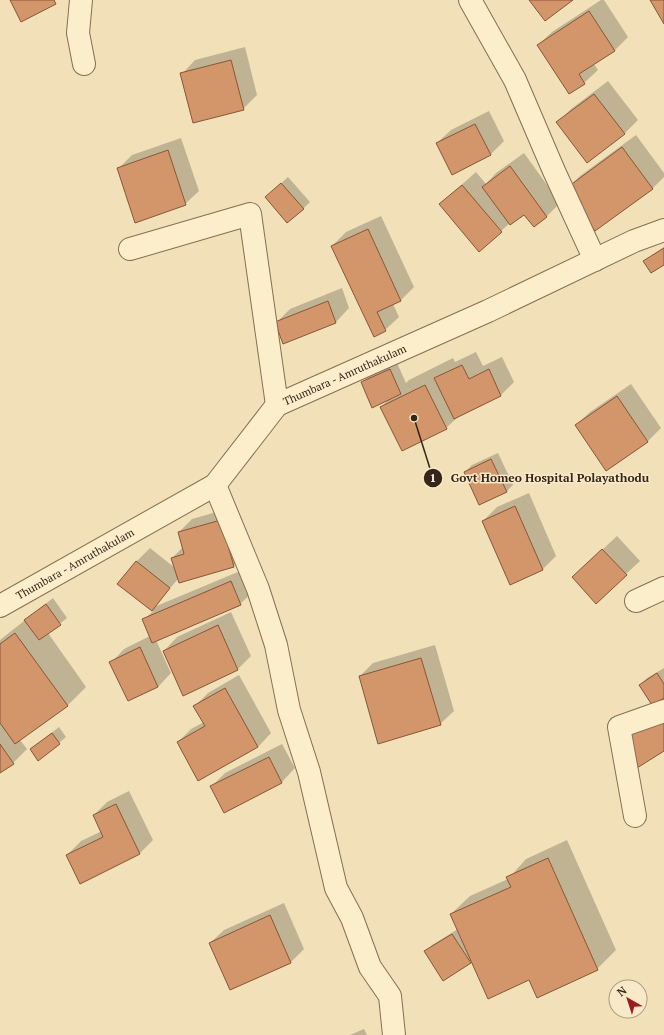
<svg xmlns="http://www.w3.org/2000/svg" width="664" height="1035" font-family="'PT Serif',serif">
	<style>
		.shadow { fill: #0003 }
		.building { fill: #d3956a; stroke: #895636 }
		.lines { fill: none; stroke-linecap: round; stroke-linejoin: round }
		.minor-casing { stroke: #886e52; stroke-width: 24 }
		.tertiary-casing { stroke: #886e52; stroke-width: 24 }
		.minor { stroke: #fcedcb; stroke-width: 22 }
		.tertiary { stroke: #fcedcb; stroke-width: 22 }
		.labels { text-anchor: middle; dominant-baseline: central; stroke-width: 3; stroke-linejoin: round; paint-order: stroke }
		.street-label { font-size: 11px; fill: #352619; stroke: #f8eac8 }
		.leader { fill: none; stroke: #352619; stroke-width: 1.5 }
		.callout-dot { fill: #352619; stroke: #f8eac8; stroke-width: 1.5 }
		.mark-label { font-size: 12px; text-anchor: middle; font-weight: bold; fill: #fff }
		.callout-label { font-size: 12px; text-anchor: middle; font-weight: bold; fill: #352619; stroke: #f8eac8; stroke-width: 3; stroke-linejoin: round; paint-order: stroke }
	</style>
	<rect width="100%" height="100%" fill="#f1e0b8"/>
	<g class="shadow">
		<polygon points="601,0 604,0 628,37 615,50 594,64 598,70 584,83 538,45 552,32"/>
		<polygon points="245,47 257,95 243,109 182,74 195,60"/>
		<polygon points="608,81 638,120 624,134 558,122 571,109"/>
		<polygon points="489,111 504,141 491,154 437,143 451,130"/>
		<polygon points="636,135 664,173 664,177 652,189 566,190 580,176"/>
		<polygon points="181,138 199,191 185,204 118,169 132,155"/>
		<polygon points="524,153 560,203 547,216 534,225 525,213 510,223 501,231 440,204 476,172 486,184 496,173"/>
		<polygon points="288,177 310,202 303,209 273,191"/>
		<polygon points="381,216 414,287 401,300 393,304 399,317 385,330 332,246 346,232"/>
		<polygon points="664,247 664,264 645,262 652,255"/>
		<polygon points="342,288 349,308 336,322 284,342 276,323 290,309"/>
		<polygon points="476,352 483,366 502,357 514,382 501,395 458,417 446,428 381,407 390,398 362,382 369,376 397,363 406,383 409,380 453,358 455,362"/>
		<polygon points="631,384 661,428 648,441 576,425 590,412"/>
		<polygon points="498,453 513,485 506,492 465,472 472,465"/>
		<polygon points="529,493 556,556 543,569 511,584 483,521 497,507"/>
		<polygon points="234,507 247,553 233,566 178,579 154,607 245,569 254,591 240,604 156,640 171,673 158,687 111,663 124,649 150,636 144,620 153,611 119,584 136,562 150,548 175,568 172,558 183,547 179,532 192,519"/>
		<polygon points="617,536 640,561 596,602 587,564"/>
		<polygon points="53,598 67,618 48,633 86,687 67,706 20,740 27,749 13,763 0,772 0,640"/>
		<polygon points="231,612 251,656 238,669 184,695 164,651 177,637"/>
		<polygon points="435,645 454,711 440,724 360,676 373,663"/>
		<polygon points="664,668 664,697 640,685 647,678"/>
		<polygon points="239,675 271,733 258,747 199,780 178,742 191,729 204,722 195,706 208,693"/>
		<polygon points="59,727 66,737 39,760 31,749"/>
		<polygon points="282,744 295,768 282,782 225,812 212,786 225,773"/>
		<polygon points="129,791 153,840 139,854 67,855 81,841 102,831 94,815 107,802"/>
		<polygon points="567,840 616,950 597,969 530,979 472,960 470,962 426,952 432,945 458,929 451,914 470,896 508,879 526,859"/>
		<polygon points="284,903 304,949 291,962 231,989 210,943 224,930"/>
		<polygon points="364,1029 367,1035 350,1035"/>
	</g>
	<g class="building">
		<polygon points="10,0 54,0 56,4 21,22"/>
		<polygon points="529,0 573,0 545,21"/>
		<polygon points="650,0 664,0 664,24"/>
		<polygon points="589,11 615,51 579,74 585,84 569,94 537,45"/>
		<polygon points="231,60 244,110 193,123 180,73"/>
		<polygon points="594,94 625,134 587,163 556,122"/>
		<polygon points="475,124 491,155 452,175 436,143"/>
		<polygon points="622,147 653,189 595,231 565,189"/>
		<polygon points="168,150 186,205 135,223 117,168"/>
		<polygon points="510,166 547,217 534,227 524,215 510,225 482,187"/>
		<polygon points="281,183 304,209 287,223 265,197"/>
		<polygon points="462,185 502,232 479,252 439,204"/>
		<polygon points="368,229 401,301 377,312 386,331 374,337 331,246"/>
		<polygon points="664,248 664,265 651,273 643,261"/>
		<polygon points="328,301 336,323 283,344 275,322"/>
		<polygon points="462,365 469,379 489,369 501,396 454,419 434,378"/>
		<polygon points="390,369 401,394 372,408 361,382"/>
		<polygon points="425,385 447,429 402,451 380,407"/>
		<polygon points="617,396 648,442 606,471 575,425"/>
		<polygon points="491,459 507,492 479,505 464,472"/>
		<polygon points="515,506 543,570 510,585 482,521"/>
		<polygon points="221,520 234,567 179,583 171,558 184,554 178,532"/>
		<polygon points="602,549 627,575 596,604 572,577"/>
		<polygon points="136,561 170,588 152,611 117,584"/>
		<polygon points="231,581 241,605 152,643 142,619"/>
		<polygon points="46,604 61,625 39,640 24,620"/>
		<polygon points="218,625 238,670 183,696 163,651"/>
		<polygon points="15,633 68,706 15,744 0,723 0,644"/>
		<polygon points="140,647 158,687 128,701 109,662"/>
		<polygon points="421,658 441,725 378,744 359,676"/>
		<polygon points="657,673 664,684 664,698 652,705 639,685"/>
		<polygon points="225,688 258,747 198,781 177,742 205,726 193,706"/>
		<polygon points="664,720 664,751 637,768 617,736"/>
		<polygon points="52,733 60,744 38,761 30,749"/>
		<polygon points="0,744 14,764 0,773"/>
		<polygon points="269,757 282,783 224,813 210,786"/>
		<polygon points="116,804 140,854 80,884 66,855 103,837 93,815"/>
		<polygon points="548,858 598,970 537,998 529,980 488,999 450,914 511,887 506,877"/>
		<polygon points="270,915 291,963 230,990 209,943"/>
		<polygon points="452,934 471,963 443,981 424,951"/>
	</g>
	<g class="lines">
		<g class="minor-casing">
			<g id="minor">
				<polyline points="81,0 78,33 84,64"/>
				<polyline points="470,0 515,80 554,171 595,260"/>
				<polyline points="130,249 250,214 277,405"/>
				<polyline points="215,485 258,589 276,645 289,710 309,772 336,888 352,918 370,967 390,996 394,1035"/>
				<polyline points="636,601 664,588"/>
				<polyline points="635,816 619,727 664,711"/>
			</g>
		</g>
		<g class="tertiary-casing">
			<g id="tertiary">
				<path id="s1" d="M0,606L215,485L277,405L488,311L634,241L664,230"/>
			</g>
		</g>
		<use href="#minor" class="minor"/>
		<use href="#tertiary" class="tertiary"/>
	</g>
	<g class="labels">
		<g class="street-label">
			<text stroke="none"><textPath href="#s1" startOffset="422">Thumbara - Amruthakulam</textPath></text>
			<text stroke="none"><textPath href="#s1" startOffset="86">Thumbara - Amruthakulam</textPath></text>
		</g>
	</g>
	<path class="leader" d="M414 418L433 478"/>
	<g class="callout-dot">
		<circle cx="414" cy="418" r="4"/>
		<circle cx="433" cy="478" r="10"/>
	</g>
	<g class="mark-label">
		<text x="433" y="482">1</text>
	</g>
	<g class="callout-label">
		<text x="550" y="482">Govt Homeo Hospital Polayathodu</text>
	</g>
	<g transform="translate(628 999) rotate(321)"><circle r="19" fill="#f8eac8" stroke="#aa9c82"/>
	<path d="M0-3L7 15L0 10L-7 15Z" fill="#9c1d1f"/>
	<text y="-6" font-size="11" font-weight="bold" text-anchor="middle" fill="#352619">N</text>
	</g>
</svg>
